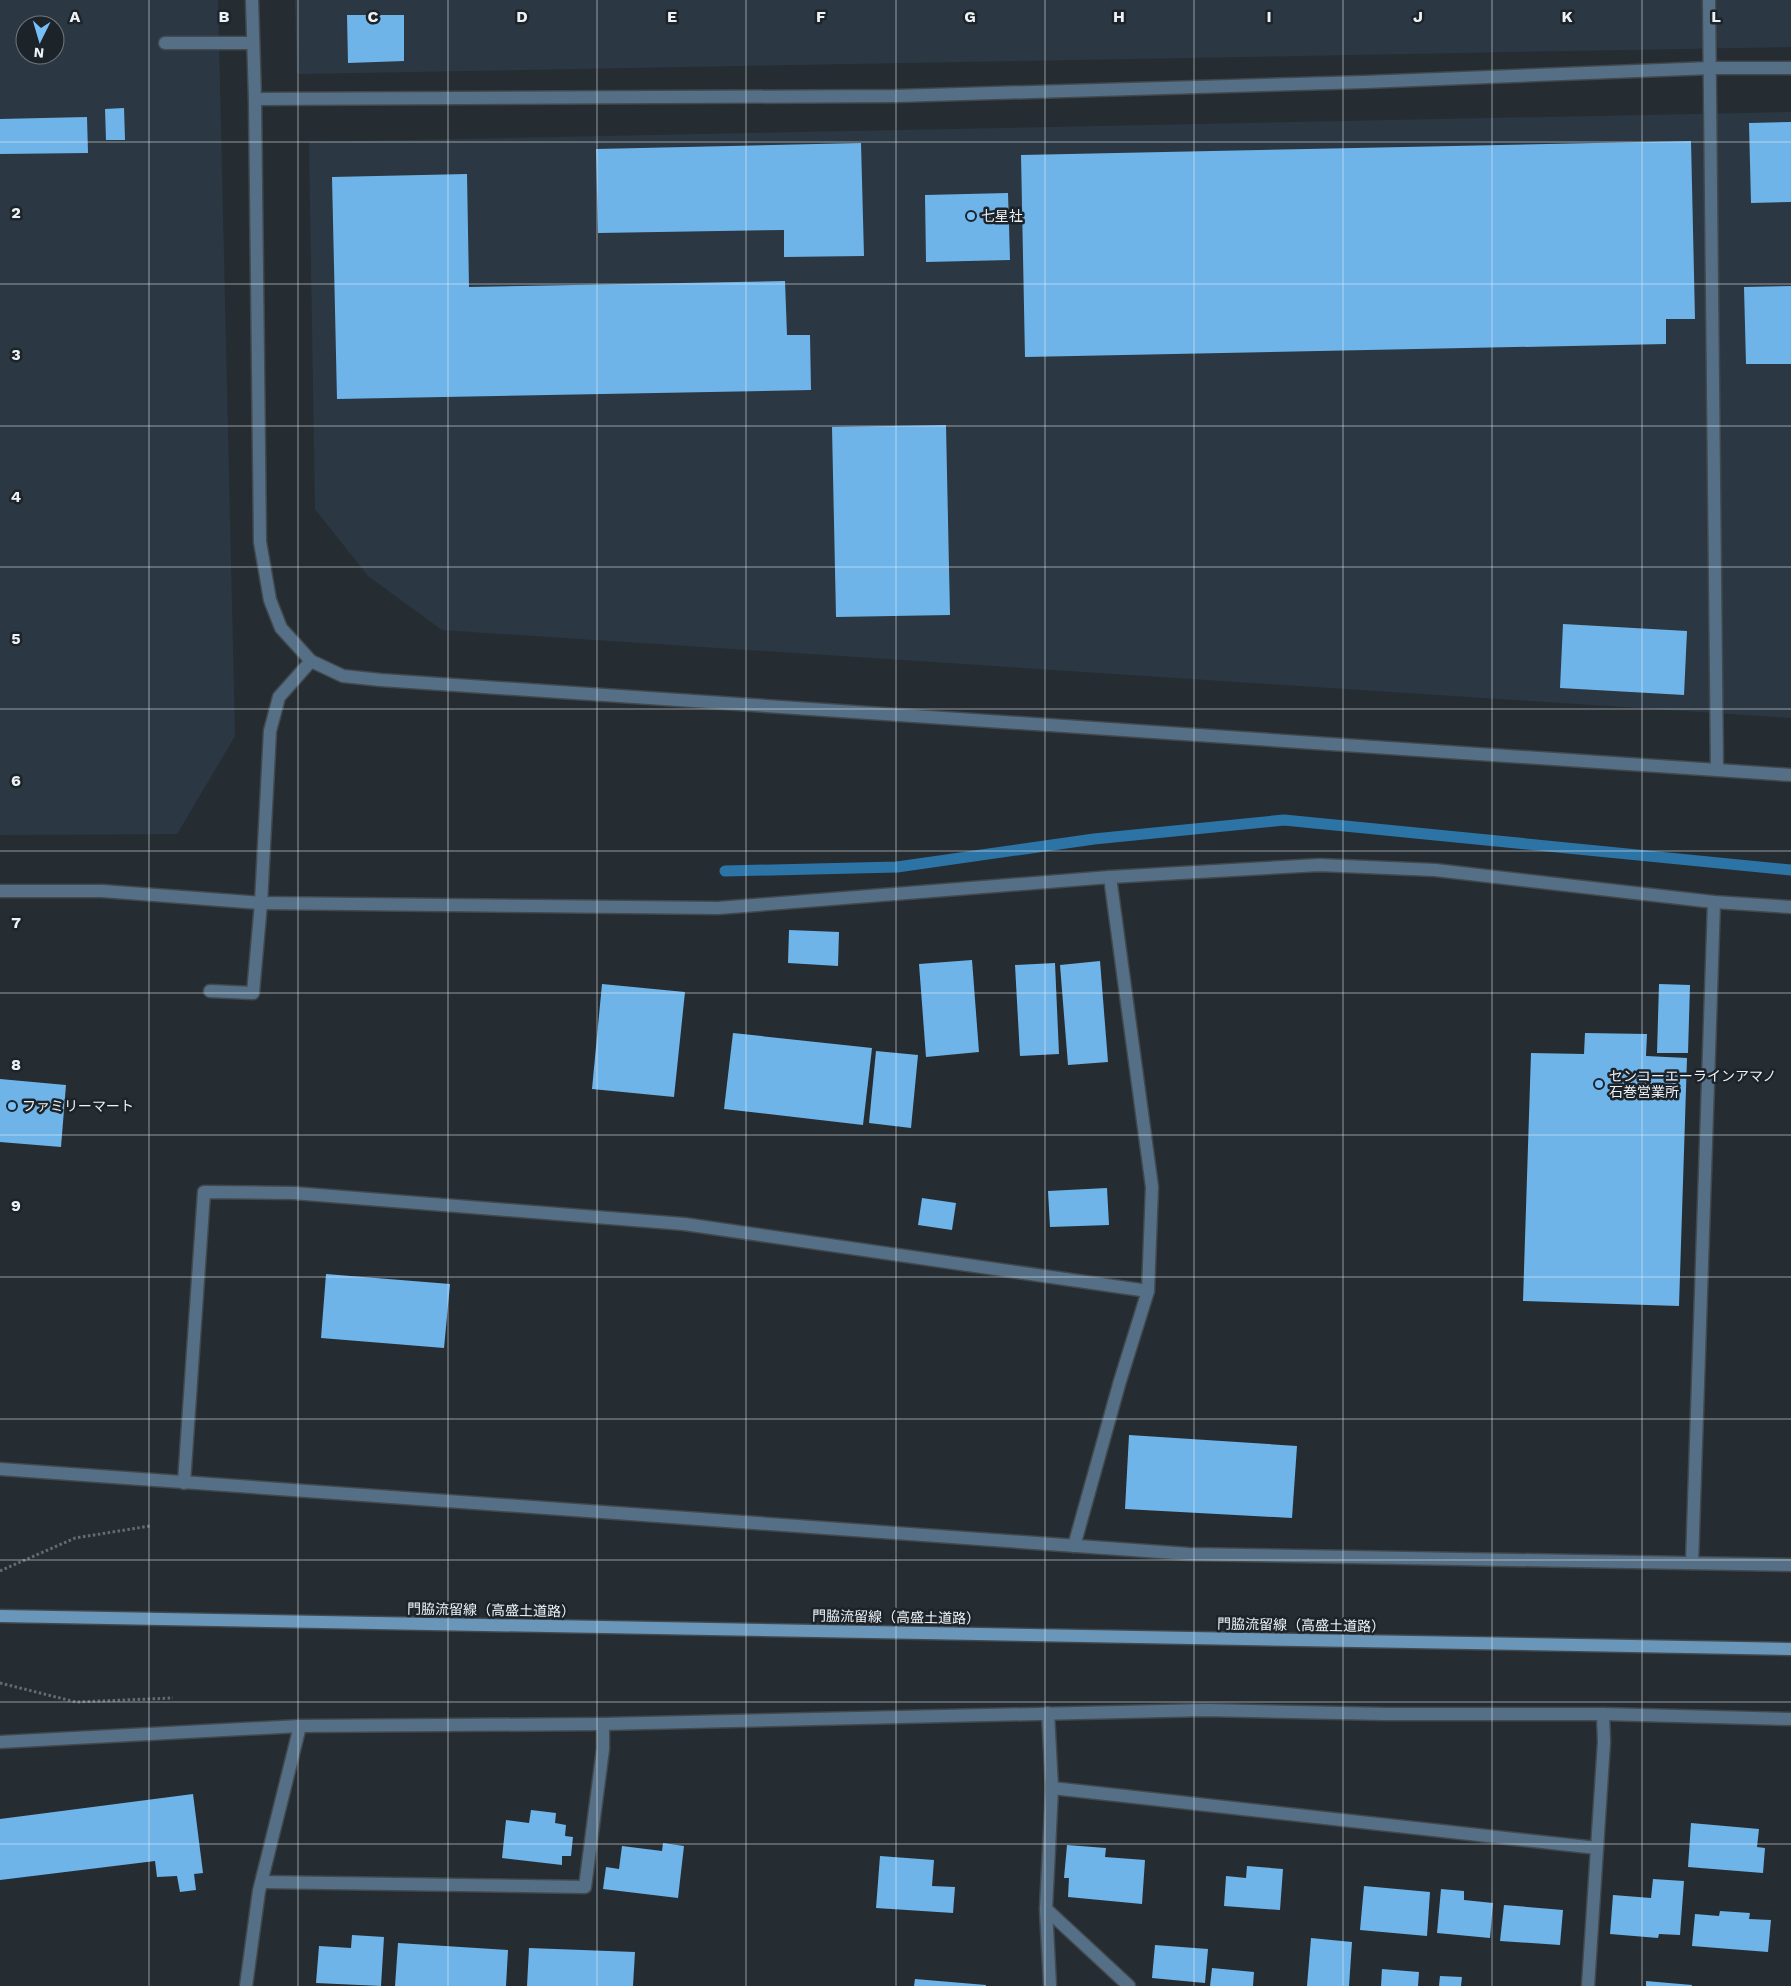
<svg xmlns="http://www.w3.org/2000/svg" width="1791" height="1986" font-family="'Work Sans','Noto Sans JP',sans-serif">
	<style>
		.built { fill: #2b3843; fill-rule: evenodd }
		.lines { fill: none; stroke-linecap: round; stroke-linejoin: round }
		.stream { stroke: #2d74a6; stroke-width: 11 }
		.building { fill: #6fb4e9 }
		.service-casing { stroke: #41494e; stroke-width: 15 }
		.minor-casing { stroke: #41494e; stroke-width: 15 }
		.tertiary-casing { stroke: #41494e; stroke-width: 15 }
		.secondary-casing { stroke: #41494e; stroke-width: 15 }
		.path { stroke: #656c71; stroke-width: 3; stroke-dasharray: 2.5 2.5; stroke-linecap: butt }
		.service { stroke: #557086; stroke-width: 12 }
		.minor { stroke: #557086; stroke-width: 12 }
		.tertiary { stroke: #557086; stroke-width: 12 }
		.secondary { stroke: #6a96b9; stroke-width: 12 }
		.grid { fill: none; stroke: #edf2f6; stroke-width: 1; stroke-opacity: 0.55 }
		.poi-dot { fill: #77bff7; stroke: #1c2329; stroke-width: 2 }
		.labels { text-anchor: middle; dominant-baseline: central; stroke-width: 5; stroke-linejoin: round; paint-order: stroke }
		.poi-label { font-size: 14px; fill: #edf2f6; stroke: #1c2329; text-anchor: start }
		.street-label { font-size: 14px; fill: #edf2f6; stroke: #1c2329 }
		.grid-label { font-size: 16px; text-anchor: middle; font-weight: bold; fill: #edf2f6; stroke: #1c2329; stroke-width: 5; stroke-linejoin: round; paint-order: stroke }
	</style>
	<rect width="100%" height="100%" fill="#252d33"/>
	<g class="built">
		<path d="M0,0H218L235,736L177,834L0,835ZM25,25H55V55H25Z"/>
		<polygon points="295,0 1791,0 1791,47 297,74"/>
		<polygon points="1791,112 1791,718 442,630 368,576 315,509 309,142"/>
	</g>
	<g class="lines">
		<polyline class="stream" points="725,871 897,867 1094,839 1284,820 1791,870"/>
	</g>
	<g class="building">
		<polygon points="347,15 404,15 404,61 348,63"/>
		<polygon points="124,108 125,140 106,140 105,109"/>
		<polygon points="87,117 88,153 0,154 0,119"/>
		<polygon points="1791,122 1791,202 1751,203 1749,123"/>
		<polygon points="1691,141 1695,319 1666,319 1666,344 1025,357 1021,155"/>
		<polygon points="861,143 864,256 784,257 784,230 598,233 596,149"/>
		<polygon points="467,174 469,287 785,281 787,335 810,335 811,390 337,399 332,177"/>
		<polygon points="1008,193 1010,260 926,262 925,195"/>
		<polygon points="1791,286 1791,364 1746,364 1744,287"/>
		<polygon points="946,425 950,615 836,617 832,427"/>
		<polygon points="1563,624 1687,631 1684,695 1560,688"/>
		<polygon points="789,930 839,932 838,966 788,963"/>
		<polygon points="972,960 979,1052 926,1057 919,964"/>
		<polygon points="1100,961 1108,1062 1068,1065 1060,965"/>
		<polygon points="1055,963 1059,1054 1020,1056 1015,965"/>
		<polygon points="602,984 685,992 674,1097 592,1089"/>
		<polygon points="1659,984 1690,985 1688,1053 1657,1053"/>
		<polygon points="733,1033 872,1048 863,1125 724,1109"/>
		<polygon points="1585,1033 1647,1034 1646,1056 1687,1058 1679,1306 1523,1301 1531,1053 1584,1054"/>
		<polygon points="876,1051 918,1055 911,1128 869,1123"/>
		<polygon points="0,1079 66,1085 61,1147 0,1142"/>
		<polygon points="1107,1188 1109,1225 1050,1227 1048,1191"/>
		<polygon points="922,1198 956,1203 952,1230 918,1225"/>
		<polygon points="326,1274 450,1284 444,1348 321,1338"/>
		<polygon points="1129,1435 1297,1446 1292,1518 1125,1509"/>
		<polygon points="193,1794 203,1873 194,1874 196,1890 180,1892 177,1876 157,1877 155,1861 0,1880 0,1819"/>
		<polygon points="531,1810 556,1813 555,1823 566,1825 565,1836 573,1837 571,1856 562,1856 562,1865 502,1858 506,1820 529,1823"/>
		<polygon points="1691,1823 1759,1829 1757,1847 1765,1848 1763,1873 1688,1867"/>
		<polygon points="663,1843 684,1846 678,1898 603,1889 606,1867 619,1869 622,1846 662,1851"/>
		<polygon points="1067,1845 1106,1848 1105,1857 1145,1860 1142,1904 1068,1897 1069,1878 1064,1878"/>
		<polygon points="880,1856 934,1860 932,1886 955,1887 953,1913 876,1908"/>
		<polygon points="1247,1866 1283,1869 1280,1910 1224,1906 1226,1876 1246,1878"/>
		<polygon points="1653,1879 1684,1881 1680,1935 1659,1934 1658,1938 1610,1934 1613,1895 1651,1898"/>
		<polygon points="1364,1886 1430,1892 1427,1936 1360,1930"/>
		<polygon points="1441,1889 1464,1891 1464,1900 1493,1903 1490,1938 1437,1933"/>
		<polygon points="1504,1905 1563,1910 1560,1945 1500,1941"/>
		<polygon points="1720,1911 1750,1913 1749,1919 1771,1920 1768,1952 1692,1946 1695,1914 1719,1916"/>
		<polygon points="352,1935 384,1937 381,1986 316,1983 319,1946 351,1948"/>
		<polygon points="1311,1938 1352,1942 1349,1986 1307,1986"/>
		<polygon points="398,1943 508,1950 506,1986 395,1986"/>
		<polygon points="1155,1945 1208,1949 1205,1983 1152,1978"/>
		<polygon points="529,1948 635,1952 633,1986 527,1986"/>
		<polygon points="1212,1968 1254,1972 1253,1986 1210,1986"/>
		<polygon points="1382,1969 1419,1972 1418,1986 1381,1986"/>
		<polygon points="1440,1976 1462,1977 1461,1986 1439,1986"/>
		<polygon points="915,1979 986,1985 986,1986 914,1986"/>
		<polygon points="1646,1981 1692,1985 1692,1986 1646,1986"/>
	</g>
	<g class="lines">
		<g class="service-casing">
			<g id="service">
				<polyline points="165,43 253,43"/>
				<polyline points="210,991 253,993 261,903"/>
				<polyline points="1046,1909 1050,1986"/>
			</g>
		</g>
		<g class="minor-casing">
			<g id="minor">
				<polyline points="1709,0 1717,770"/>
				<polyline points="255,99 896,96 1365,82 1711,68 1791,68"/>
				<polyline points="261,903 718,908 1110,877 1319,865 1435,870 1714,902 1791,907"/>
				<polyline points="0,1469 1189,1554 1791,1565"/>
				<polyline points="184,1483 204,1192 293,1193 684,1224 1148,1291"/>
				<polyline points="1074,1546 1120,1381 1148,1291 1152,1187 1110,877"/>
				<polyline points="1692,1563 1714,902"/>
				<polyline points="1048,1713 1052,1788 1046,1909 1129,1986"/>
				<polyline points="0,1742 300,1726 603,1724 1206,1710 1385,1714 1603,1714 1791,1719"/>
				<polyline points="1052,1788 1597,1848"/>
				<polyline points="262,1882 585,1887 603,1749 603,1724"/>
				<polyline points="246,1986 259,1891 300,1726"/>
				<polyline points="1588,1986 1604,1742 1603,1714"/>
			</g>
		</g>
		<g class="tertiary-casing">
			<g id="tertiary">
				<polyline points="252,0 255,99 260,542 270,600 281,628 311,661 343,676 381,680 1791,775"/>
				<polyline points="0,891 102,891 261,903 270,731 279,697 311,661"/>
			</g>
		</g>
		<g class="secondary-casing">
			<polyline id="secondary" points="0,1616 1791,1649"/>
		</g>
		<g class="path">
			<polyline points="0,1571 75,1538 150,1526"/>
			<polyline points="0,1683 76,1702 173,1698"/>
		</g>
		<use href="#service" class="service"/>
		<use href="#minor" class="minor"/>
		<use href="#tertiary" class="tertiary"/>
		<use href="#secondary" class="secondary"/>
	</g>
	<path class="grid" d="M149,0V1986M298,0V1986M448,0V1986M597,0V1986M746,0V1986M896,0V1986M1045,0V1986M1194,0V1986M1343,0V1986M1492,0V1986M1642,0V1986M0,142H1791M0,284H1791M0,426H1791M0,567H1791M0,709H1791M0,851H1791M0,993H1791M0,1135H1791M0,1277H1791M0,1419H1791M0,1560H1791M0,1702H1791M0,1844H1791"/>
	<g class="poi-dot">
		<circle cx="971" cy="216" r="5"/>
		<circle cx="1599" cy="1084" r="5"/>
		<circle cx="12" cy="1106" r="5"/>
	</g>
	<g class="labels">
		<g class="poi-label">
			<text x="981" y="216">七星社</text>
			<text x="1609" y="1076">センコーエーラインアマノ<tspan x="1609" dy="16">石巻営業所</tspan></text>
			<text x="22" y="1106">ファミリーマート</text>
		</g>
		<g class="street-label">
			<text transform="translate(491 1610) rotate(1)">門脇流留線（高盛土道路）</text>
			<text transform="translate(896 1617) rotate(1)">門脇流留線（高盛土道路）</text>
			<text transform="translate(1301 1625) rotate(1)">門脇流留線（高盛土道路）</text>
		</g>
	</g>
	<g class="grid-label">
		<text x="75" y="22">A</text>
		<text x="224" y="22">B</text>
		<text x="373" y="22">C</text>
		<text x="522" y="22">D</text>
		<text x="672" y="22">E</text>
		<text x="821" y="22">F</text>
		<text x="970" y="22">G</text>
		<text x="1119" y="22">H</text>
		<text x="1269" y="22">I</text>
		<text x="1418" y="22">J</text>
		<text x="1567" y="22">K</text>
		<text x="1716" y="22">L</text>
		<text x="16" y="218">2</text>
		<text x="16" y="360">3</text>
		<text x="16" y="502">4</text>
		<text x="16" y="644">5</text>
		<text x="16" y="786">6</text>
		<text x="16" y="928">7</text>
		<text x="16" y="1070">8</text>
		<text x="16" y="1211">9</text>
	</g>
	<g transform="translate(40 40) rotate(185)"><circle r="24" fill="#1c2329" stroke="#70767b"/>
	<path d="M0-4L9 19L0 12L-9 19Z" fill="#77bff7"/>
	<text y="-8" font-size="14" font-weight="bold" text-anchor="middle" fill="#edf2f6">N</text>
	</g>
</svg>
